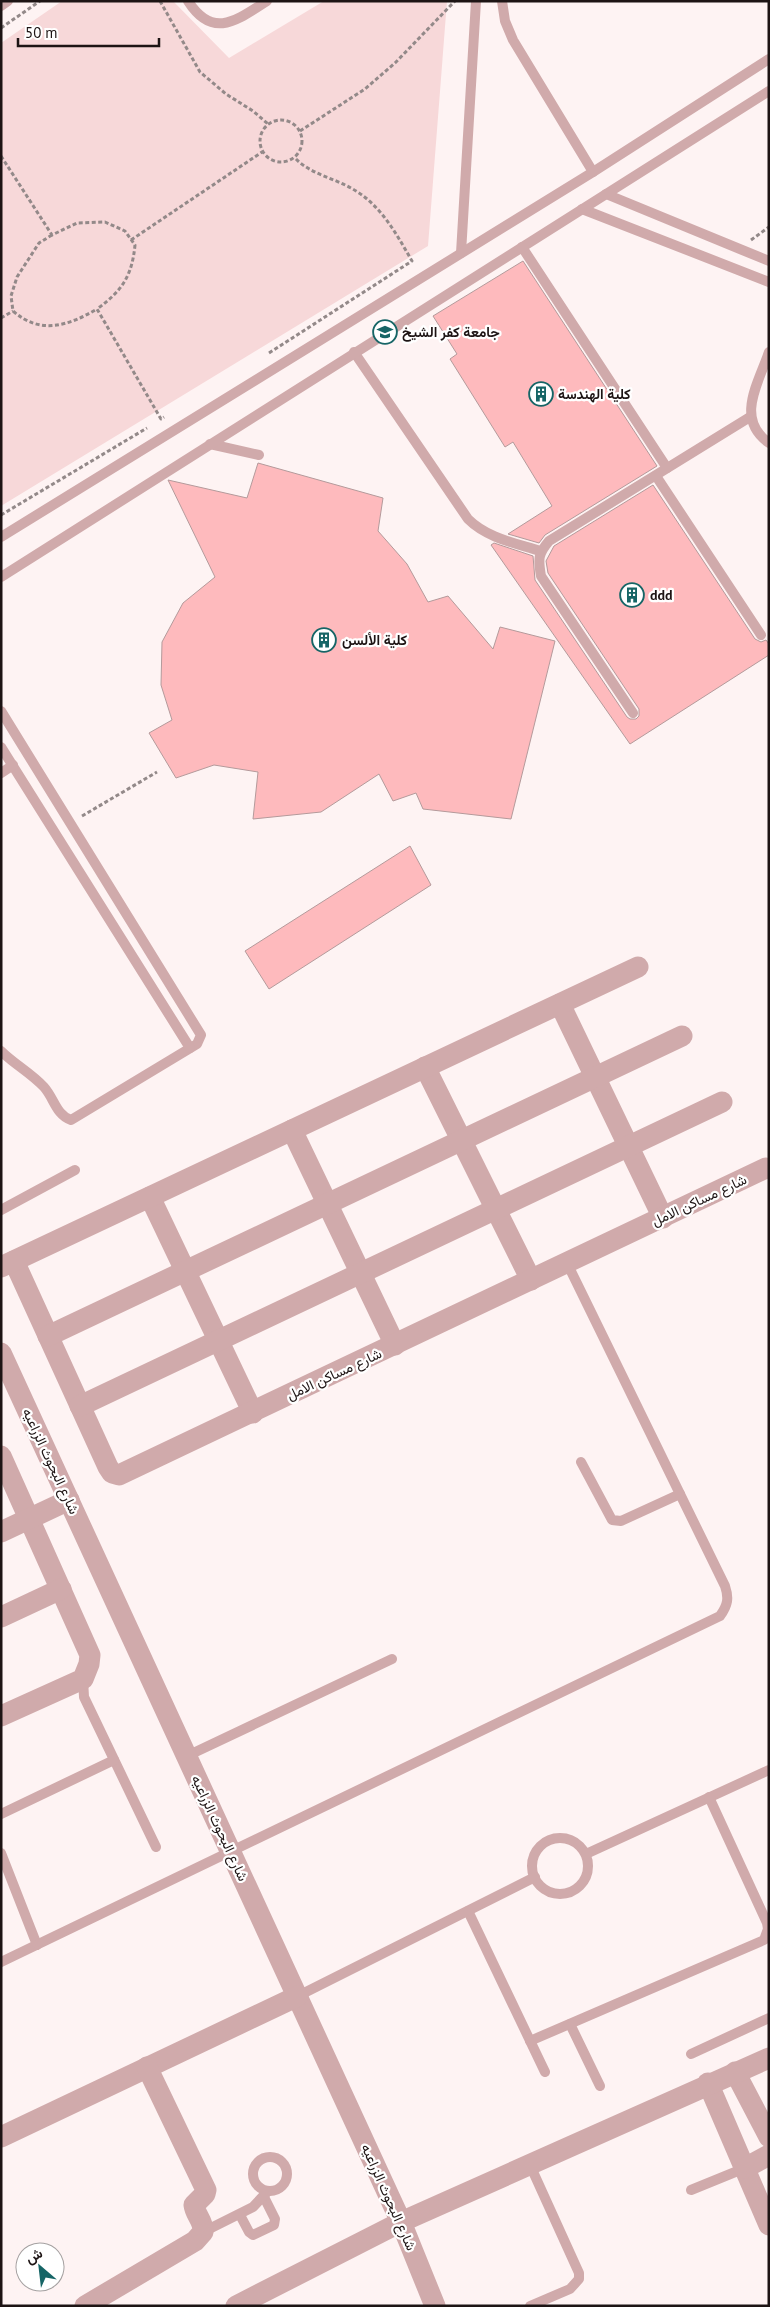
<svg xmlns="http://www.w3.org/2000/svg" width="770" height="2307" font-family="'PT Sans',Vazirmatn,sans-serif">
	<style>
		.green { fill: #f7d8d9 }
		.building { fill: #febabd; stroke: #b49a9b }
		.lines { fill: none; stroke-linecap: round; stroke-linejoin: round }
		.path { stroke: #938989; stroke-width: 3; stroke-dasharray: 4 2.5; stroke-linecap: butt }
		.service { stroke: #d0aaab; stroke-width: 10 }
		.minor { stroke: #d0aaab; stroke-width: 21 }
		.labels { text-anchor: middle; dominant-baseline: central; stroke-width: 4.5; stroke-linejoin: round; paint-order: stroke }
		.poi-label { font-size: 14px; font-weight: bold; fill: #1d1414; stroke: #fff; text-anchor: start }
		.street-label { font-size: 14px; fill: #1d1414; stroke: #fff }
	</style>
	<rect width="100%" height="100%" fill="#fef3f3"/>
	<polygon class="green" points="62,1 173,1 229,58 324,1 447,1 428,246 1,506 1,43"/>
	<g class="building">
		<polygon points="523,261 657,466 545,535 539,543 508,534 552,506 513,442 505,447 450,359 457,354 433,316"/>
		<polygon points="258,463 383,498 378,531 407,564 428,602 448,596 493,649 500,627 555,641 511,819 423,809 416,793 393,801 379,774 321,812 253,819 258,772 214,765 176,778 149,733 172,720 161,685 162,642 183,603 215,577 168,480 247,498"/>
		<polygon points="653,485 755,639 761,642 766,640 769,644 769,655 630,744 491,545 494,543 533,556 535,580 627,717 630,719 636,719 639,716 639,709 548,573 546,561 554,546"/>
		<polygon points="410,846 431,885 269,989 245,951"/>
	</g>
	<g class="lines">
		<g class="path">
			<polyline points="160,1 200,72 226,94 253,111 268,124"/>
			<polyline points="1,28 40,1"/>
			<circle cx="281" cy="141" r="21"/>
			<polyline points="300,131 365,89 395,63 455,1"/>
			<path d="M1,156L52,235L77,223L105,222L125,231L135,245C132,276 122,291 97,309L161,419L164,417"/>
			<path d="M52,235L39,243L17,277L11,296L13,311C40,335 68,326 97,309"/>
			<polyline points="131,240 262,152"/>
			<polyline points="751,240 769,227"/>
			<polyline points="1,318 13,311"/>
			<path d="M269,353L412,261C397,235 382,207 356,191C336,178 311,175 295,158"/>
			<polyline points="1,515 147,428"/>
			<polyline points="82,816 157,772"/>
		</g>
		<g class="service">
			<path d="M188,1C213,40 237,20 267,1"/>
			<polyline points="502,1 505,21 513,40 593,172"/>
			<polyline points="1,6 8,1"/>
			<polyline points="606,194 769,261"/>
			<polyline points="582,209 769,282"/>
			<polyline points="522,247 667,468"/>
			<polyline points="461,253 476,1"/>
			<path d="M354,352L468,519C487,538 515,543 540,551"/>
			<path d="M769,352C758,384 735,419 769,443"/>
			<polyline points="210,444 259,455"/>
			<polyline points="656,476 761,635"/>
			<polyline points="1,537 593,172 769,59"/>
			<polyline points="1,577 769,91"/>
			<path d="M1,711L201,1035L197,1044L71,1120C56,1115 54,1098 44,1087C31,1073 14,1064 1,1051"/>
			<path d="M633,713L541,576C538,559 538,554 549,541L750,417"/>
			<polyline points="1,747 190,1048"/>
			<polyline points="1,773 13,765"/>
			<polyline points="1,1210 75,1170"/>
			<polyline points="581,1462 612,1520 621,1521 680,1494"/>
			<polyline points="83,1679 84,1697 156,1847"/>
			<polyline points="187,1756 392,1659"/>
			<polyline points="1,1814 114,1760"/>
			<circle cx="560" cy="1866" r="28"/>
			<polyline points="1,1853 37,1945"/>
			<polyline points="586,1854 769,1770"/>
			<polyline points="468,1911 545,2072"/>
			<path d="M1,1962L720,1616C728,1605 729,1598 725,1586L567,1263"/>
			<polyline points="298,1996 535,1877"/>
			<polyline points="570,2024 600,2086"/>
			<polyline points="530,2041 764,1940 768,1929 767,1923 709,1797"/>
			<polyline points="691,2054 769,2018"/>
			<circle cx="270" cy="2174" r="17"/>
			<polyline points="530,2165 579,2273 579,2279 570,2289 530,2306"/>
			<polyline points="691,2190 745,2168"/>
			<polyline points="240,2215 249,2232 253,2235 274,2225 275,2219 264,2197"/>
			<polyline points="203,2232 253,2207 267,2192"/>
		</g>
		<g class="minor">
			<polyline points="560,1004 663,1218"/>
			<polyline points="425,1067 531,1280"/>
			<polyline points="292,1130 395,1345"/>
			<polyline points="150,1197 253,1413"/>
			<polyline points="14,1261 108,1467 112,1473 119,1475 766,1168"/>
			<polyline points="1,1267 638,967"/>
			<polyline points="48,1336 682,1036"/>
			<polyline points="1,1353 401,2222 435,2306"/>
			<polyline points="80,1406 722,1102"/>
			<polyline points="1,1456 90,1655 89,1664 83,1679 1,1716"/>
			<polyline points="1,1532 69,1500"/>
			<polyline points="1,1617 61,1589"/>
			<polyline points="735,2072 769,2137"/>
			<polyline points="708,2083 769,2225"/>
			<polyline points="1,2137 298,1996"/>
			<polyline points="745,2168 769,2155"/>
			<path d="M85,2306L195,2241L203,2232C204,2221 195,2215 194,2205L205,2194L206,2190L147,2067"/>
			<polyline points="236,2306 401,2222 769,2058"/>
		</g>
	</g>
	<defs>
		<g id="university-ring" transform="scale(1.25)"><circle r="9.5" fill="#fff" stroke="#166566" stroke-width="1.5"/><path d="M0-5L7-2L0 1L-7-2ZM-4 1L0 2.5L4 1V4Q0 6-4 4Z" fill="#166566"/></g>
		<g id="building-ring" transform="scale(1.25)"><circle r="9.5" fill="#fff" stroke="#166566" stroke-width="1.5"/><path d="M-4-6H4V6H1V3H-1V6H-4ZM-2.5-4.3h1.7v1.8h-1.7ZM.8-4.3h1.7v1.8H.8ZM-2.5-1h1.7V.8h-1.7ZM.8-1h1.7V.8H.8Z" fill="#166566"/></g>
	</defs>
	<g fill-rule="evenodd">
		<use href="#university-ring" x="385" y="332"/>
		<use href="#building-ring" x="541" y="394"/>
		<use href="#building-ring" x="632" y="595"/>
		<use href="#building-ring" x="324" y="640"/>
	</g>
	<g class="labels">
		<g class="poi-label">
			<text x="402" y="332">جامعة كفر الشيخ</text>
			<text x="558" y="394">كلية الهندسة</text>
			<text x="650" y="595">ddd</text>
			<text x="342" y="640">كلية الألسن</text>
		</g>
		<g class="street-label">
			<text transform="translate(699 1200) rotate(-25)">شارع مساكن الامل</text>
			<text transform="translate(334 1374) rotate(-25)">شارع مساكن الامل</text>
			<text transform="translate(51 1461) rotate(65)">شارع البحوث الزراعيه</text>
			<text transform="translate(220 1828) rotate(65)">شارع البحوث الزراعيه</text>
			<text transform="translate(389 2197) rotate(66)">شارع البحوث الزراعيه</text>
		</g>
	</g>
	<rect width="770" height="2307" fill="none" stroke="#1d1414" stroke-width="5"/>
	<g transform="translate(40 2267) rotate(332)"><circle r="24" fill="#ffffff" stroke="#a5a1a1"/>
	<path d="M0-4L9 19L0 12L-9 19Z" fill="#166566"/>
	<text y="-8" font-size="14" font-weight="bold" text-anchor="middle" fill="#1d1414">ش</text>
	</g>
	<path d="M18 38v8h141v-8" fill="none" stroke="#1d1414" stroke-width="2.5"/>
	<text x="25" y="38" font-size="15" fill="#1d1414" stroke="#ffffff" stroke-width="4" paint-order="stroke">50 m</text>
</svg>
